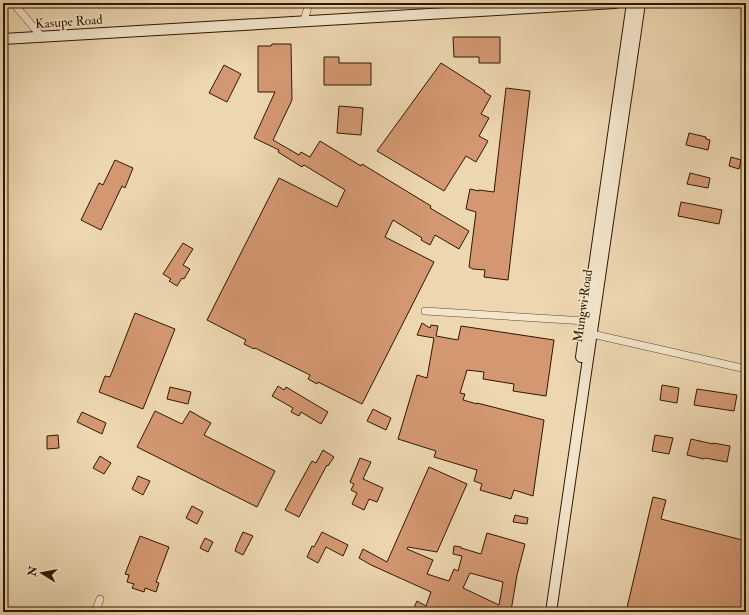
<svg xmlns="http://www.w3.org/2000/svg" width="749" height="615" font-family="'IM FELL Double Pica',serif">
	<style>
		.building { fill: #d39872; stroke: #301700; fill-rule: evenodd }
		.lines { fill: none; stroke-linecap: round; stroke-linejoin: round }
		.street-casing { stroke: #5f472c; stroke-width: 8 }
		.secondary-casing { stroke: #301700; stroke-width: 12 }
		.street { stroke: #f3e5cc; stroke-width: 7 }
		.secondary { stroke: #f3e5cc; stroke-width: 10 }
		.labels { text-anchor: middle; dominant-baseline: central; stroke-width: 3; stroke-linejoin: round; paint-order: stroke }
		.street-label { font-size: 13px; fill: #301700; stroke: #f3e5cc }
	</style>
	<rect width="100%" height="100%" fill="#edd7b1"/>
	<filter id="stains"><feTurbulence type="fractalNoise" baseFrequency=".005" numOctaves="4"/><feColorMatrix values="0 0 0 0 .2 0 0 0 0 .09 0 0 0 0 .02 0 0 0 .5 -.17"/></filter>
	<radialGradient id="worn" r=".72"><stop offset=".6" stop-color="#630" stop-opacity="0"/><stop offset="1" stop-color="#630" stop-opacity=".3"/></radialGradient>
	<g class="building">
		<polygon points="453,37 500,37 500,63 479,63 479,57 454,57"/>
		<polygon points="272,44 291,44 292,100 273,140 299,155 301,152 310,157 320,141 361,166 362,164 431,206 430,208 469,231 459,249 435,235 430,245 421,240 422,238 393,220 385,237 434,262 362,404 318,382 317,384 308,379 310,375 255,348 254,349 244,344 246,340 207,320 279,178 337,207 345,190 304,165 302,167 278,152 279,150 254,138 275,92 258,92 258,46 271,46"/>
		<polygon points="324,57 339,57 339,63 371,63 371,85 324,85"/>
		<polygon points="441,63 485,91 484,92 491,96 481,114 489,118 479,136 488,141 476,162 466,156 444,191 377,151"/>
		<polygon points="224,65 241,74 227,102 209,93"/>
		<polygon points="506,88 530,91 508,280 484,277 485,270 473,269 469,267 476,212 466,209 470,189 479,191 479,190 494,192"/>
		<polygon points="339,106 363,108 361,135 337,133"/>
		<polygon points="689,133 706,137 706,139 710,140 708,150 686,145"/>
		<polygon points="731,157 741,160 739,169 729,166"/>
		<polygon points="115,160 133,168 125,188 122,186 101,230 81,220 99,183 103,185"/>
		<polygon points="690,173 710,178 708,188 687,184"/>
		<polygon points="681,202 722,210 719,224 678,216"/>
		<polygon points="183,243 193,249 183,265 190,269 184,279 182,278 177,286 169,281 171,279 163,274"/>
		<polygon points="135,313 175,329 143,409 99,392 105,376 110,377"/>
		<polygon points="422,323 430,328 431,325 438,326 436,336 458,340 461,326 554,340 546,396 513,391 514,384 483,379 484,372 467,370 460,393 465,394 463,400 477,404 477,403 544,420 533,496 514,490 511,499 480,490 482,484 474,481 477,470 434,457 436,451 398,439 417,375 427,378 434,338 417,335"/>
		<polygon points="662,385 679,388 677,403 660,400"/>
		<polygon points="278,386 284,390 286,387 328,412 321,424 301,412 299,416 291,412 293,408 272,396"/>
		<polygon points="170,387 191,392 188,404 167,399"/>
		<polygon points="697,389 737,395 734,411 694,405"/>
		<polygon points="373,409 391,418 386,430 367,421"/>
		<polygon points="155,411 182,424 190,411 211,423 204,435 275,471 257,507 137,447"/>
		<polygon points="82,412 106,423 102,434 77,422"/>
		<polygon points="58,435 59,448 47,449 47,436"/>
		<polygon points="655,435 673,438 669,454 652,451"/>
		<polygon points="691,439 713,444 713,443 730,446 727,462 705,458 704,459 687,455"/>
		<polygon points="323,450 334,457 328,466 327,465 299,517 285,510 312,461 316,463"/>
		<polygon points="100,456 111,463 104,474 93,468"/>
		<polygon points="360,458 371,462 363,479 383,488 377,502 369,499 364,510 352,504 357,493 351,490 354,484 350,482"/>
		<path d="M429,467L467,484L437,552L408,547L407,549L433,560L427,574L449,581L454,569L458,571L462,556L453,554L454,546L461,547V548L481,554L487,533L525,544L517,575L511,611L514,612H412L417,601L426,606L431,592L371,565L359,558L363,549L387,562ZM470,573L503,582L499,605L463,588Z"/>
		<polygon points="138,476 150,481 143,495 132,489"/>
		<polygon points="653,497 666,500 661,519 746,541 746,612 626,612"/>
		<polygon points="192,506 203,512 197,524 186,518"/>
		<polygon points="515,515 528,518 527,524 513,522"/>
		<polygon points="243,532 253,536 243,555 235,551 237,545"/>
		<polygon points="322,532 348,545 343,556 326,547 318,563 307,557 312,546 314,547"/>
		<polygon points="140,536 169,547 156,582 159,583 156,592 145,588 144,592 132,588 134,584 127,582 129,575 125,574"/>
		<polygon points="205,538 213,542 208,552 200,548"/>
	</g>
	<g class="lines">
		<g class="street-casing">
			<g id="street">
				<polyline points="13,3 42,37"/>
				<polyline points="304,21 309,3"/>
				<polyline points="425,311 586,321"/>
				<polyline points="592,334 746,369"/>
				<polyline points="95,612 100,599"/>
			</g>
		</g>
		<g class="secondary-casing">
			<g id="secondary">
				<polyline points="3,39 615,3"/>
				<polyline points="581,357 632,3"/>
				<polyline points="551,612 640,3"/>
			</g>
		</g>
		<use href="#street" class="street"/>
		<use href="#secondary" class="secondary"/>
	</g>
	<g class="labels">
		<g class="street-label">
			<text transform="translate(69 22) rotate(-4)">Kasupe Road</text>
			<text transform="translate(583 306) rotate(-82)">Mungwi Road</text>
		</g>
	</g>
	<rect width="749" height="615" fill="none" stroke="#edd7b1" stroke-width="16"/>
	<rect x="4" y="4" width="741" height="607" fill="none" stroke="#301700" stroke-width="2"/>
	<rect x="8" y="8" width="733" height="599" fill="none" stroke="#301700"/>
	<g transform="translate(42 573) rotate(281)" stroke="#f3e5cc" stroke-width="3" paint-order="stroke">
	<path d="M0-3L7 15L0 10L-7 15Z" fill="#301700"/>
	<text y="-6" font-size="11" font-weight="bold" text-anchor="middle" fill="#301700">N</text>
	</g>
	<rect width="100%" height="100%" filter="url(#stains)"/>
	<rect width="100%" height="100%" fill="url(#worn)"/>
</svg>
